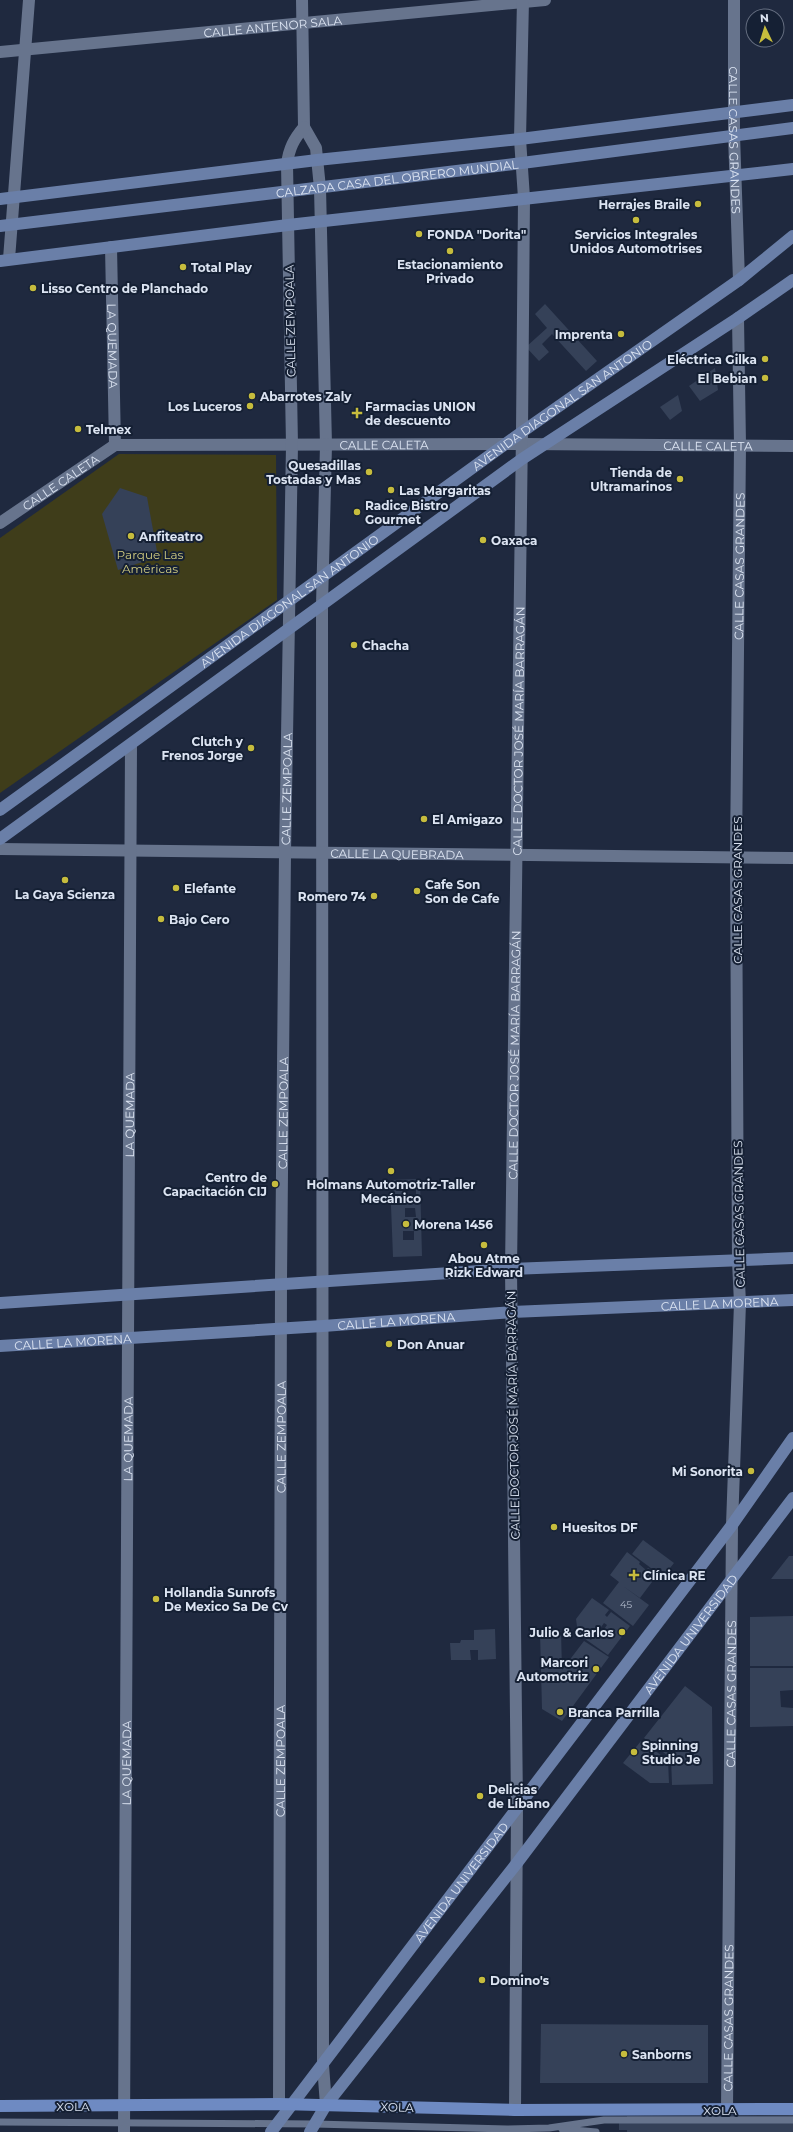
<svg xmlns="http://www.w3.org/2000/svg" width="793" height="2132" font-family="Montserrat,sans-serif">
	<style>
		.green { fill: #3f3d1a }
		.building { fill: #354158; fill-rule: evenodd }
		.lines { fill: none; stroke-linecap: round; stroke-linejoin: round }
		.lane { stroke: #67748d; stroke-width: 7 }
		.street { stroke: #67748d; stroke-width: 12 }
		.secondary { stroke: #6a7fa8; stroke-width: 12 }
		.primary { stroke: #6e8ac2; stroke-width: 12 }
		.poi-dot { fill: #c6bc3d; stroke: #152034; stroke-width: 1.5 }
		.labels { text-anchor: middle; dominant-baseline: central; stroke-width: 4; stroke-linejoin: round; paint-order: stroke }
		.number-label { font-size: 10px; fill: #b2bbcc }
		.street-label { font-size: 12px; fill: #dce4f2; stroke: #152034 }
		.poi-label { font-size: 12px; font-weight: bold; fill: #dce4f2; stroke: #152034; text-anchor: start }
		.park-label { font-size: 12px; fill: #d1cc81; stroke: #152034 }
	</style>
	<rect width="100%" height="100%" fill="#1f293f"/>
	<polygon class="green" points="119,454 276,455 277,600 0,793 0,538"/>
	<g class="building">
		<polygon points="545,304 597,361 586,371 552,334 542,344 549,352 539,361 526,347 547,328 535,314"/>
		<polygon points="715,368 718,390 700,401 689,386"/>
		<polygon points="678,395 682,411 670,420 660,407"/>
		<polygon points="120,488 147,497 158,557 118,570 102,514"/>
		<path d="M420,1179L422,1256L393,1257L390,1180ZM405,1188H416V1197H405ZM405,1208H415L416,1217H405ZM403,1231H414V1240H403Z"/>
		<polygon points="643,1540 674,1563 663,1577 632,1554"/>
		<polygon points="627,1552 640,1562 639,1564 646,1570 648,1568 658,1574 640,1598 623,1586 649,1605 633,1626 603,1603 619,1582 610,1575"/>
		<polygon points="789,1556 793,1556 793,1579 771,1579"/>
		<path d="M592,1598L609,1610L605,1615L607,1617L611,1612L630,1626L608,1655L578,1634L576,1619ZM604,1623L607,1625L602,1632L599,1630ZM591,1634L594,1635L591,1640L588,1638Z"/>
		<polygon points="793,1616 793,1666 750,1666 750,1617"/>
		<polygon points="495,1629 496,1659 478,1660 478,1650 470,1650 471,1660 451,1660 450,1643 460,1643 461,1640 474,1640 474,1630"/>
		<polygon points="561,1631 562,1670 584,1641 609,1657 562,1721 542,1709 540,1632"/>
		<polygon points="750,1668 793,1668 793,1690 780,1691 781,1707 793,1708 793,1726 750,1727"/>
		<polygon points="685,1686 712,1707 713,1784 672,1785 671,1758 644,1738"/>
		<polygon points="641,1741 668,1760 669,1783 650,1783 623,1763"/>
		<polygon points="541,2024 708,2025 708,2083 540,2083"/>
		<polygon points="793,2115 793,2132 627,2132 627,2130 619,2130 619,2122 627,2121 627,2116"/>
	</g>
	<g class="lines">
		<g class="lane">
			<polyline points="0,2122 315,2124 507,2129 549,2128 604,2120 793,2120"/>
			<polyline points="562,2129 596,2132"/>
		</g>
		<g class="street">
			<polyline points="302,0 304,127 316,148 320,188 326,445 322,605 323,2065 326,2105"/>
			<path id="s1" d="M734,0V135L739,280"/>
			<path id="s2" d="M0,52L545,0"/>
			<path id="s3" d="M111,247L115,445"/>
			<polyline points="9,259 29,0"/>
			<path id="s4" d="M0,523L115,445L522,444L793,446"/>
			<path id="s5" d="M0,849L793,858"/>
			<path id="s6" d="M279,2104L281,1279L285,853L292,445L287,164C289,148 294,139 304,127"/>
			<path id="s7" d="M515,2110L517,1806L511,1269L522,432L524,198L520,139L523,0"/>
			<path id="s8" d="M727,2110L732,1525L740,1303L738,1261L736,857L740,445L738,318"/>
			<path id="s9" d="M124,2132L131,745"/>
		</g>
		<g class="secondary">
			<polyline points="0,199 317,160 520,139 793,105"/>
			<path id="s10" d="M0,226L522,163L793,128"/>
			<polyline points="0,261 288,225 793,169"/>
			<path id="s11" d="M0,810L522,432L739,280L793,236"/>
			<polyline points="0,839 522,459 738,318 793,280"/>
			<polyline points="0,1303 511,1269 793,1258"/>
			<path id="s12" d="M0,1346L323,1326L512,1312L793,1300"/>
			<path id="s13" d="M271,2132L732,1525L793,1438"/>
			<path id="s14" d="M310,2132L326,2105L517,1863L793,1498"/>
		</g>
		<polyline class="primary" points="0,2106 279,2104 515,2110 793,2109"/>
	</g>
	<g class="poi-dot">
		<circle cx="698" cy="204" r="4"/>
		<circle cx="636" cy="220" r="4"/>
		<circle cx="419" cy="234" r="4"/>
		<circle cx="450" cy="251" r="4"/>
		<circle cx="183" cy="267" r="4"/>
		<circle cx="33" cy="288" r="4"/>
		<circle cx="621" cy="334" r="4"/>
		<circle cx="765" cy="359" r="4"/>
		<circle cx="765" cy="378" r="4"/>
		<circle cx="252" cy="396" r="4"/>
		<circle cx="250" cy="406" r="4"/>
		<path d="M355 407h4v4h4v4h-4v4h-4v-4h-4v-4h4z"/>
		<circle cx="78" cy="429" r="4"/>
		<circle cx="369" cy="472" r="4"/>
		<circle cx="680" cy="479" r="4"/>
		<circle cx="391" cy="490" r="4"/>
		<circle cx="357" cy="512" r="4"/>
		<circle cx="131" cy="536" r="4"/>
		<circle cx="483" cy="540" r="4"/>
		<circle cx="354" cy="645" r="4"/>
		<circle cx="251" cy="748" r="4"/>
		<circle cx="424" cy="819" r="4"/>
		<circle cx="65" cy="880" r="4"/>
		<circle cx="176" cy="888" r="4"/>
		<circle cx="417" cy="891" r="4"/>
		<circle cx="374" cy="896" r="4"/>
		<circle cx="161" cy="919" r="4"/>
		<circle cx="391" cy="1171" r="4"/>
		<circle cx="275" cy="1184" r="4"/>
		<circle cx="406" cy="1224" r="4"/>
		<circle cx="484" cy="1245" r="4"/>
		<circle cx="389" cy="1344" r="4"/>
		<circle cx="751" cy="1471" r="4"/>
		<circle cx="554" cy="1527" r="4"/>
		<path d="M632 1569h4v4h4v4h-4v4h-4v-4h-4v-4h4z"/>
		<circle cx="156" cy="1599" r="4"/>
		<circle cx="622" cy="1632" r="4"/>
		<circle cx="596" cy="1669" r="4"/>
		<circle cx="560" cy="1712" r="4"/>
		<circle cx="634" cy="1752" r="4"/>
		<circle cx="480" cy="1796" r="4"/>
		<circle cx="482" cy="1980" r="4"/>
		<circle cx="624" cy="2054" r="4"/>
	</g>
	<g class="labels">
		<g class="number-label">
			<text x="626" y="1604">45</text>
		</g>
		<g class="street-label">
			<text stroke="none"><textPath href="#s2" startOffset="274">CALLE ANTENOR SALA</textPath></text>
			<text stroke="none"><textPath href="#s1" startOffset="140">CALLE CASAS GRANDES</textPath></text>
			<text stroke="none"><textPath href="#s10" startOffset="400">CALZADA CASA DEL OBRERO MUNDIAL</textPath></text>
			<text transform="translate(290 321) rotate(-91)">CALLE ZEMPOALA</text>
			<text stroke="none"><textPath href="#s3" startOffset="99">LA QUEMADA</textPath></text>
			<text stroke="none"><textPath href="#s11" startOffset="693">AVENIDA DIAGONAL SAN ANTONIO</textPath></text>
			<text stroke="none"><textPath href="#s4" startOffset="408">CALLE CALETA</textPath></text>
			<text stroke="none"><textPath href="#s4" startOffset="732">CALLE CALETA</textPath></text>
			<text stroke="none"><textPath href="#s4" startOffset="73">CALLE CALETA</textPath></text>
			<text stroke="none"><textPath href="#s8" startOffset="1544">CALLE CASAS GRANDES</textPath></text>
			<text stroke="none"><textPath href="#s11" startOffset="357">AVENIDA DIAGONAL SAN ANTONIO</textPath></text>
			<text stroke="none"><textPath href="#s7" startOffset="1379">CALLE DOCTOR JOSÉ MARÍA BARRAGÁN</textPath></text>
			<text stroke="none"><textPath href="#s6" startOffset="1315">CALLE ZEMPOALA</textPath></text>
			<text stroke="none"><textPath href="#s5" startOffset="397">CALLE LA QUEBRADA</textPath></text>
			<text transform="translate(737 890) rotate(-90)">CALLE CASAS GRANDES</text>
			<text stroke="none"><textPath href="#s7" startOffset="1055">CALLE DOCTOR JOSÉ MARÍA BARRAGÁN</textPath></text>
			<text stroke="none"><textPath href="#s6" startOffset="991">CALLE ZEMPOALA</textPath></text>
			<text stroke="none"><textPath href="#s9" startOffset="1017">LA QUEMADA</textPath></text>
			<text transform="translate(739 1214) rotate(-91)">CALLE CASAS GRANDES</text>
			<text stroke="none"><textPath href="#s12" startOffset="721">CALLE LA MORENA</textPath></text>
			<text stroke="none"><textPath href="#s12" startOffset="397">CALLE LA MORENA</textPath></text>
			<text stroke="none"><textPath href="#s12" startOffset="73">CALLE LA MORENA</textPath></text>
			<text transform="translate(513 1415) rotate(-91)">CALLE DOCTOR JOSÉ MARÍA BARRAGÁN</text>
			<text stroke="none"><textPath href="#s6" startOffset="667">CALLE ZEMPOALA</textPath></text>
			<text stroke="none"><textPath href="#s9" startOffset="693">LA QUEMADA</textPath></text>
			<text stroke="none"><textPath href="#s14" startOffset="627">AVENIDA UNIVERSIDAD</textPath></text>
			<text stroke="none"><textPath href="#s8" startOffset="416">CALLE CASAS GRANDES</textPath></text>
			<text stroke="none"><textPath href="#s6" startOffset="343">CALLE ZEMPOALA</textPath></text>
			<text stroke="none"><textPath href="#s9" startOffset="369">LA QUEMADA</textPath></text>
			<text stroke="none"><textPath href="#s13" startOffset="314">AVENIDA UNIVERSIDAD</textPath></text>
			<text stroke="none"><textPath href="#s8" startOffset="92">CALLE CASAS GRANDES</textPath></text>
			<text x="73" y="2106">XOLA</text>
			<text transform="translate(397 2107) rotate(2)">XOLA</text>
			<text x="720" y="2110">XOLA</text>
		</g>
		<g class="poi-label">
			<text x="690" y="204" text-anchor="end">Herrajes Braile</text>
			<text x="427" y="234">FONDA "Dorita"</text>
			<text x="636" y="234" text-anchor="middle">Servicios Integrales<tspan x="636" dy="14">Unidos Automotrises</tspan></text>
			<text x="450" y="264" text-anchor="middle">Estacionamiento<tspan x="450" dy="14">Privado</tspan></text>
			<text x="191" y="267">Total Play</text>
			<text x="41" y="288">Lisso Centro de Planchado</text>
			<text x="613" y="334" text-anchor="end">Imprenta</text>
			<text x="757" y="359" text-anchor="end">Eléctrica Gilka</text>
			<text x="757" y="378" text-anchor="end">El Bebian</text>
			<text x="260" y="396">Abarrotes Zaly</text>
			<text x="242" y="406" text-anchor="end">Los Luceros</text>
			<text x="365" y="406">Farmacias UNION<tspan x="365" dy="14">de descuento</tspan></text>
			<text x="86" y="429">Telmex</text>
			<text x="361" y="465" text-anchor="end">Quesadillas<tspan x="361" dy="14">Tostadas y Mas</tspan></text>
			<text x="672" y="472" text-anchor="end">Tienda de<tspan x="672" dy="14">Ultramarinos</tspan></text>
			<text x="399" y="490">Las Margaritas</text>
			<text x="365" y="505">Radice Bistro<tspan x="365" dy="14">Gourmet</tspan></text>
			<text x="139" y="536">Anfiteatro</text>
			<text x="491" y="540">Oaxaca</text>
			<text x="362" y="645">Chacha</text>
			<text x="243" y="741" text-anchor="end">Clutch y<tspan x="243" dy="14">Frenos Jorge</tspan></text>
			<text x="432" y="819">El Amigazo</text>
			<text x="425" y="884">Cafe Son<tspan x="425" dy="14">Son de Cafe</tspan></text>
			<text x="184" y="888">Elefante</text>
			<text x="65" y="894" text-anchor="middle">La Gaya Scienza</text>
			<text x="366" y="896" text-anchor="end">Romero 74</text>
			<text x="169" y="919">Bajo Cero</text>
			<text x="267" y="1177" text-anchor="end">Centro de<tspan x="267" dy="14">Capacitación CIJ</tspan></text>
			<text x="391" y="1184" text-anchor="middle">Holmans Automotriz-Taller<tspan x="391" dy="14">Mecánico</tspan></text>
			<text x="414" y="1224">Morena 1456</text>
			<text x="484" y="1258" text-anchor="middle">Abou Atme<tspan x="484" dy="14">Rizk Edward</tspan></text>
			<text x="397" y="1344">Don Anuar</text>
			<text x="743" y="1471" text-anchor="end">Mi Sonorita</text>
			<text x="562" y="1527">Huesitos DF</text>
			<text x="643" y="1575">Clínica RE</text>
			<text x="164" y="1592">Hollandia Sunrofs<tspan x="164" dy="14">De Mexico Sa De Cv</tspan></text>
			<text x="614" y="1632" text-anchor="end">Julio &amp; Carlos</text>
			<text x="588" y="1662" text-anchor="end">Marcori<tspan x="588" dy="14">Automotriz</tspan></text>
			<text x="568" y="1712">Branca Parrilla</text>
			<text x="642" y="1745">Spinning<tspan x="642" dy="14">Studio Je</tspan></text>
			<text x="488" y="1789">Delicias<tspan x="488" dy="14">de Líbano</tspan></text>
			<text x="490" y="1980">Domino's</text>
			<text x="632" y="2054">Sanborns</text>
		</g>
		<g class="park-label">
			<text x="150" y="554">Parque Las<tspan x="150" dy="14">Américas</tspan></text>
		</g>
	</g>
	<g transform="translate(765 28) rotate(356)"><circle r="19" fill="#152034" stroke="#656e80"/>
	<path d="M0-3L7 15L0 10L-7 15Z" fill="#c6bc3d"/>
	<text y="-6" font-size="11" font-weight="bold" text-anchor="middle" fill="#dce4f2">N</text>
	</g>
</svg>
